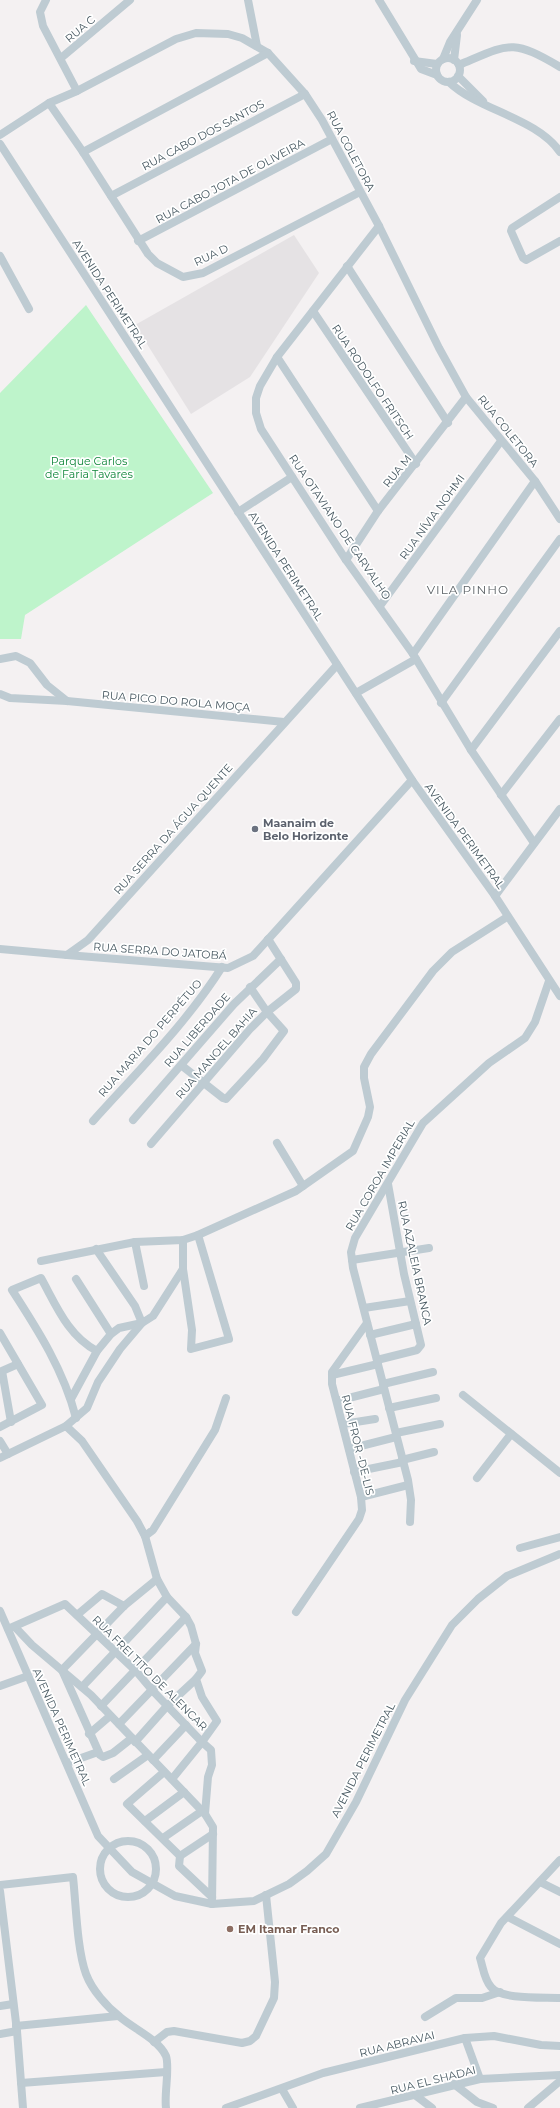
<svg xmlns="http://www.w3.org/2000/svg" width="560" height="2108" font-family="Montserrat,sans-serif">
	<style>
		.education { fill: #e5e2e4 }
		.green { fill: #bef4cb }
		.lines { fill: none; stroke-linecap: round; stroke-linejoin: round }
		.street { stroke: #becbd2; stroke-width: 8 }
		.worship-dot { fill: #6b7280; stroke: #fff; stroke-width: 1.5 }
		.education-dot { fill: #8d6e63; stroke: #fff; stroke-width: 1.5 }
		.labels { text-anchor: middle; dominant-baseline: central; stroke-width: 3.5; stroke-linejoin: round; paint-order: stroke }
		.street-label { font-size: 11px; fill: #475861; stroke: #fff }
		.park-label { font-size: 11px; fill: #0f863a; stroke: #fff }
		.worship-label { font-size: 11px; font-weight: bold; fill: #5b616d; stroke: #fff; text-anchor: start }
		.education-label { font-size: 11px; font-weight: bold; fill: #785e54; stroke: #fff; text-anchor: start }
		.neighbourhood-label { font-size: 12px; letter-spacing: 1px; fill: #5d6367; stroke: #fff }
	</style>
	<rect width="100%" height="100%" fill="#f4f1f2"/>
	<polygon class="education" points="294,235 319,273 250,377 191,414 135,325"/>
	<polygon class="green" points="86,305 213,493 25,615 21,639 0,639 0,393"/>
	<g class="lines">
		<g class="street">
			<polyline points="46,0 40,12 43,26 77,91"/>
			<polyline points="248,0 257,46"/>
			<polyline points="379,0 421,69 437,75"/>
			<circle cx="448" cy="70" r="12"/>
			<polyline points="61,58 130,0"/>
			<polyline points="443,59 450,42 477,0"/>
			<polyline points="454,60 457,35"/>
			<polyline points="414,61 437,64"/>
			<path d="M459,65C509,44 511,38 560,67"/>
			<polyline points="458,76 483,101"/>
			<path d="M449,82C478,110 537,118 560,152"/>
			<polyline points="49,103 83,152 148,254 157,263 183,277 203,273 360,192"/>
			<polyline points="0,135 49,103 77,91 176,39 196,33 228,34 242,38 268,53 305,94 322,120 379,226 439,348 466,397 535,481 560,519"/>
			<polyline points="0,144 412,780 495,896 560,996"/>
			<polyline points="83,152 268,53"/>
			<polyline points="111,196 305,94"/>
			<polyline points="560,197 512,228 511,231 523,258 526,260 560,241"/>
			<polyline points="379,226 277,357 260,386 256,398 256,413 261,429 346,560 413,654 471,750 534,843"/>
			<polyline points="138,241 332,139"/>
			<polyline points="0,256 29,309"/>
			<polyline points="347,266 448,423"/>
			<polyline points="313,311 416,464"/>
			<polyline points="277,357 378,511"/>
			<polyline points="238,512 292,477"/>
			<polyline points="346,560 378,511 466,397"/>
			<polyline points="380,606 501,441"/>
			<polyline points="413,654 535,481"/>
			<polyline points="0,659 16,656 30,663 47,685 67,701"/>
			<polyline points="356,693 416,659"/>
			<polyline points="0,694 10,698 67,701 284,722"/>
			<polyline points="441,703 560,539"/>
			<polyline points="471,750 560,631"/>
			<polyline points="501,795 560,719"/>
			<polyline points="495,896 560,809"/>
			<polyline points="0,949 67,955 88,940 337,665"/>
			<polyline points="67,955 228,968 253,956 412,780"/>
			<polyline points="181,1065 223,1098 226,1099 263,1059 284,1031 267,1012 250,987"/>
			<polyline points="133,1120 234,1004 281,959"/>
			<path d="M93,1121C137,1072 186,1024 222,967"/>
			<polyline points="277,1143 303,1186"/>
			<polyline points="151,1144 250,1029 267,1012 296,989 296,983 268,939"/>
			<polyline points="135,1242 144,1286"/>
			<polyline points="352,1260 429,1248"/>
			<polyline points="41,1261 135,1242 183,1240 198,1235 296,1191 353,1151 368,1117 370,1107 364,1078 364,1067 371,1054 433,971 452,952 507,917"/>
			<polyline points="183,1269 192,1330 191,1349 229,1339 198,1235"/>
			<polyline points="76,1279 111,1334"/>
			<polyline points="364,1308 410,1301"/>
			<polyline points="0,1333 42,1405 0,1427"/>
			<polyline points="370,1335 416,1324"/>
			<polyline points="377,1360 417,1350 421,1345 404,1274 388,1184"/>
			<polyline points="332,1375 378,1364"/>
			<polyline points="383,1384 433,1372"/>
			<polyline points="463,1395 560,1473"/>
			<polyline points="71,1399 97,1351 111,1334 119,1328 142,1323 153,1316 183,1269 183,1240"/>
			<polyline points="337,1401 384,1389"/>
			<polyline points="389,1408 436,1398"/>
			<path d="M76,1418C64,1371 38,1330 12,1290L41,1278C56,1305 68,1336 97,1351"/>
			<polyline points="11,1422 2,1371 18,1364"/>
			<polyline points="343,1424 375,1419"/>
			<polyline points="66,1426 82,1441 137,1521 145,1536 153,1530 215,1430 226,1398"/>
			<polyline points="396,1433 440,1424"/>
			<polyline points="0,1441 8,1454"/>
			<polyline points="349,1449 396,1437"/>
			<polyline points="0,1458 66,1426 87,1408 98,1382 120,1349 142,1323 135,1306 96,1249"/>
			<polyline points="402,1460 434,1452"/>
			<polyline points="354,1472 403,1462"/>
			<polyline points="477,1478 511,1434"/>
			<polyline points="361,1497 408,1485"/>
			<polyline points="410,1522 411,1500 408,1480 353,1268 351,1252 355,1238 423,1123 489,1063 525,1038 535,1022 549,981"/>
			<polyline points="145,1536 157,1579 167,1597 186,1617 191,1626 196,1644 195,1653 202,1671 196,1679 202,1697 217,1721 202,1742 211,1750 212,1765 208,1777 205,1814 213,1827 212,1904"/>
			<polyline points="520,1548 560,1537"/>
			<polyline points="0,1611 98,1836 132,1872 175,1896 212,1904 254,1901 289,1884 307,1871 326,1854 356,1802 405,1700 452,1625 478,1599 507,1576 560,1554"/>
			<polyline points="296,1612 359,1519 362,1510 361,1497 332,1384 332,1372 367,1323"/>
			<polyline points="77,1615 102,1594 124,1606"/>
			<polyline points="15,1627 32,1645 91,1695 205,1814"/>
			<polyline points="8,1629 65,1604 136,1671 152,1690 202,1742 172,1779"/>
			<polyline points="0,1686 28,1676"/>
			<polyline points="82,1687 167,1597"/>
			<polyline points="101,1706 186,1617"/>
			<polyline points="119,1724 196,1644"/>
			<polyline points="89,1734 110,1716"/>
			<polyline points="132,1738 113,1753 103,1757 100,1755 62,1670 124,1606 157,1579"/>
			<polyline points="135,1742 167,1706 196,1679"/>
			<polyline points="153,1760 186,1725"/>
			<polyline points="67,1763 98,1752"/>
			<polyline points="164,1772 127,1804 180,1856 179,1866 212,1897"/>
			<polyline points="114,1779 148,1755"/>
			<polyline points="145,1821 184,1792"/>
			<polyline points="163,1838 202,1811"/>
			<circle cx="128" cy="1869" r="28"/>
			<polyline points="180,1856 213,1834"/>
			<path d="M560,1860L501,1923L480,1958C483,1967 484,1979 491,1987C501,2000 544,1997 560,1998"/>
			<polyline points="540,1882 560,1892"/>
			<path d="M0,1885L73,1877C76,1904 77,1950 86,1974C92,1990 107,2007 120,2017C134,2029 158,2039 166,2056C170,2067 164,2094 166,2108"/>
			<polyline points="0,1891 17,2031 23,2108"/>
			<polyline points="508,1917 560,1944"/>
			<polyline points="0,2006 13,2004"/>
			<polyline points="425,2017 456,1998 482,1998 500,1992"/>
			<polyline points="16,2026 118,2016"/>
			<polyline points="0,2034 17,2031"/>
			<polyline points="465,2038 480,2079"/>
			<polyline points="154,2042 167,2032 174,2031 242,2043 250,2041 256,2036 274,1998 275,1982 266,1895"/>
			<polyline points="21,2083 166,2072"/>
			<polyline points="454,2084 477,2102 493,2108"/>
			<polyline points="282,2089 293,2108"/>
			<polyline points="415,2095 432,2108"/>
			<polyline points="226,2108 323,2073 465,2038 494,2036 541,2045 560,2046"/>
			<polyline points="360,2108 480,2079 560,2075"/>
			<polyline points="528,2108 560,2081"/>
		</g>
	</g>
	<circle class="worship-dot" cx="255" cy="829" r="4"/>
	<circle class="education-dot" cx="230" cy="1929" r="4"/>
	<g class="labels">
		<g class="street-label">
			<text transform="translate(80 29) rotate(-40)">RUA C</text>
			<text transform="translate(203 135) rotate(-28)">RUA CABO DOS SANTOS</text>
			<text transform="translate(351 151) rotate(62)">RUA COLETORA</text>
			<text transform="translate(230 181) rotate(-28)">RUA CABO JOTA DE OLIVEIRA</text>
			<text transform="translate(211 255) rotate(-25)">RUA D</text>
			<text transform="translate(110 294) rotate(57)">AVENIDA PERIMETRAL</text>
			<text transform="translate(373 382) rotate(56)">RUA RODOLFO FRITSCH</text>
			<text transform="translate(508 431) rotate(51)">RUA COLETORA</text>
			<text transform="translate(397 471) rotate(-51)">RUA M</text>
			<text transform="translate(432 517) rotate(-54)">RUA NÍVIA NOHMI</text>
			<text transform="translate(340 527) rotate(56)">RUA OTAVIANO DE CARVALHO</text>
			<text transform="translate(286 566) rotate(57)">AVENIDA PERIMETRAL</text>
			<text transform="translate(176 701) rotate(5)">RUA PICO DO ROLA MOÇA</text>
			<text transform="translate(173 829) rotate(-48)">RUA SERRA DA ÁGUA QUENTE</text>
			<text transform="translate(465 836) rotate(54)">AVENIDA PERIMETRAL</text>
			<text transform="translate(160 951) rotate(4)">RUA SERRA DO JATOBÁ</text>
			<text transform="translate(197 1030) rotate(-49)">RUA LIBERDADE</text>
			<text transform="translate(150 1038) rotate(-49)">RUA MARIA DO PERPÉTUO</text>
			<text transform="translate(216 1053) rotate(-49)">RUA MANOEL BAHIA</text>
			<text transform="translate(380 1175) rotate(-60)">RUA COROA IMPERIAL</text>
			<text transform="translate(415 1263) rotate(78)">RUA AZALEIA BRANCA</text>
			<text transform="translate(358 1445) rotate(76)">RUA FROR -DE-LIS</text>
			<text transform="translate(150 1673) rotate(45)">RUA FREI TITO DE ALENCAR</text>
			<text transform="translate(62 1727) rotate(66)">AVENIDA PERIMETRAL</text>
			<text transform="translate(363 1760) rotate(-63)">AVENIDA PERIMETRAL</text>
			<text transform="translate(397 2044) rotate(-14)">RUA ABRAVAI</text>
			<text transform="translate(433 2080) rotate(-14)">RUA EL SHADAI</text>
		</g>
		<g class="park-label">
			<text x="89" y="461">Parque Carlos<tspan x="89" dy="13">de Faria Tavares</tspan></text>
		</g>
		<g class="worship-label">
			<text x="263" y="823">Maanaim de<tspan x="263" dy="13">Belo Horizonte</tspan></text>
		</g>
		<g class="education-label">
			<text x="238" y="1929">EM Itamar Franco</text>
		</g>
		<g class="neighbourhood-label">
			<text x="468" y="589">VILA PINHO</text>
		</g>
	</g>
</svg>
